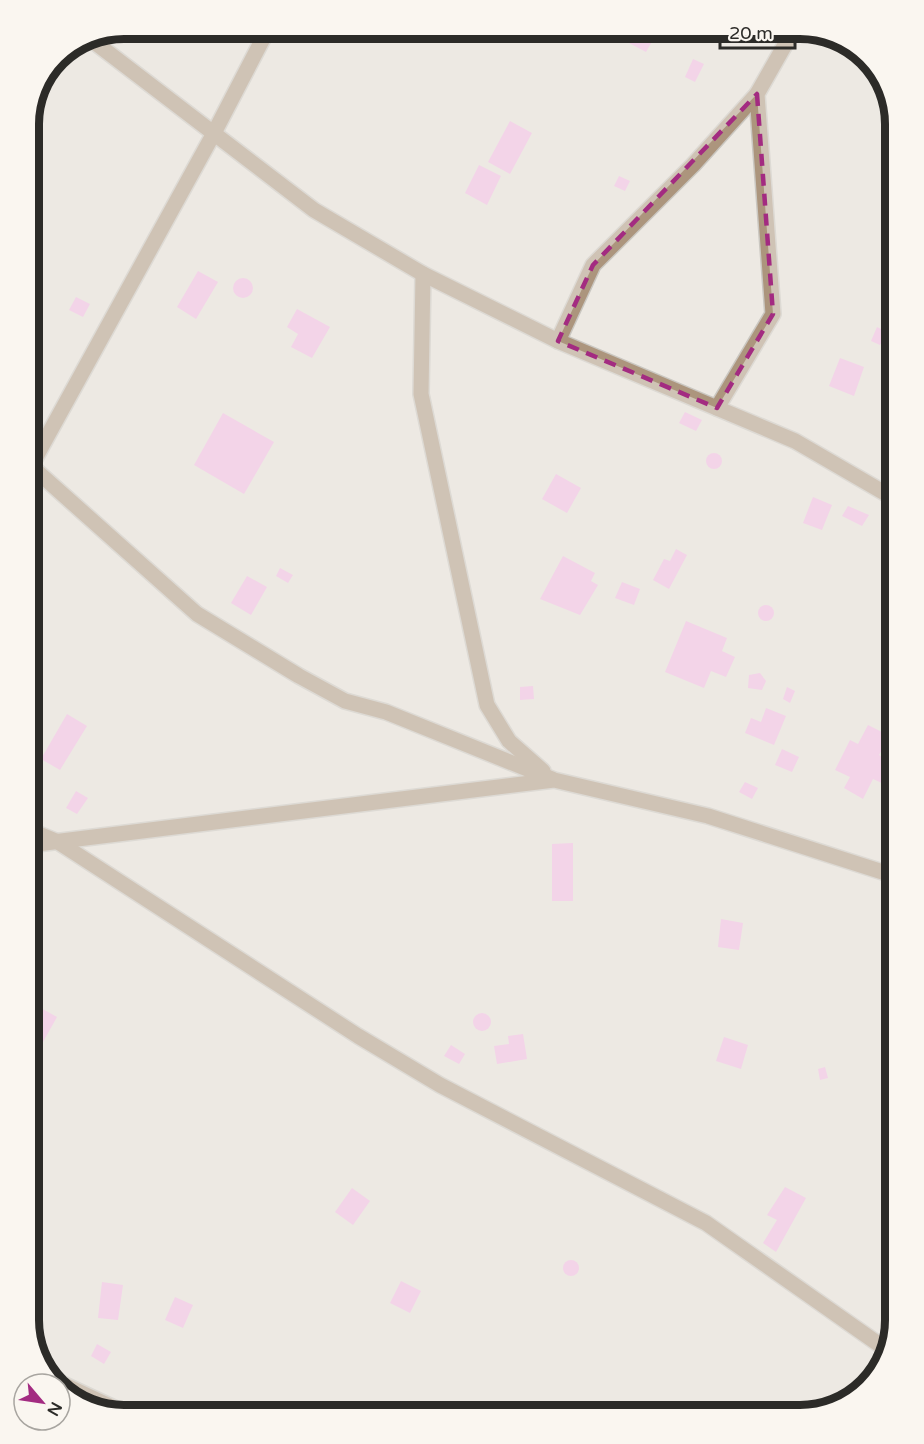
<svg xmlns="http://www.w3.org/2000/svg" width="924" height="1444" font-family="'Varela Round',sans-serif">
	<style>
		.building { fill: #fbbaed }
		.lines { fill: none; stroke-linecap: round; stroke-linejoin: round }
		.street-casing { stroke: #cac7c1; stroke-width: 18 }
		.street { stroke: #ac957d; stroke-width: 15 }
		.marked { fill: none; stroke: #a32b81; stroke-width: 4.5; stroke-dasharray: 12 8; stroke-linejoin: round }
		.rim { fill: none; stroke: #2c2b28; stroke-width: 8 }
	</style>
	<rect width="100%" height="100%" fill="#ede9e3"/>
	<g class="building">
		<polygon points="637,29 654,38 646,52 629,43"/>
		<polygon points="693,59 704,64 695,82 685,77"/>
		<polygon points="510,121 532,133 510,174 488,162"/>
		<polygon points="479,165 501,176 487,205 465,193"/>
		<polygon points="619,176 630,181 625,191 614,186"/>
		<polygon points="198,271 218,282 196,319 177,307"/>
		<circle cx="243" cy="288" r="10"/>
		<polygon points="76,297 90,304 83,317 69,310"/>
		<polygon points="297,309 330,327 312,358 291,347 298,334 287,327"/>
		<polygon points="877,327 887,332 880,345 871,341"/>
		<polygon points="840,358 864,367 854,396 829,386"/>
		<polygon points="685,412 702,420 696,431 679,423"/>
		<polygon points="223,413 274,442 244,494 194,465"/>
		<circle cx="714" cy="461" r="8"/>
		<polygon points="556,474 581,488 567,513 542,499"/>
		<polygon points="813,497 832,505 822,530 803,523"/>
		<polygon points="848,506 869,515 862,526 842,516"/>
		<polygon points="676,549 687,555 669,589 653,580 664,559 670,561"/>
		<polygon points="563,556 595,573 591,581 598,585 580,615 540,599"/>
		<polygon points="280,568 293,575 288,583 276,576"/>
		<polygon points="247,576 267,587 251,615 231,603"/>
		<polygon points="622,582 640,589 634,605 615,598"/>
		<circle cx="766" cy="613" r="8"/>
		<polygon points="686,621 727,638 722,651 735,657 726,677 711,671 704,688 665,672"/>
		<polygon points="760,673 766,681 762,690 748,688 749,675"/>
		<polygon points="533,686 534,699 520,700 520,687"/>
		<polygon points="787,687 795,691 790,703 783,699"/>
		<polygon points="766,708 786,716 774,745 745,733 751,718 761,722"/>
		<polygon points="67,714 87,726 60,770 41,759"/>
		<polygon points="868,725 890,736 879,755 895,766 886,785 873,779 863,799 844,788 850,777 835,770 850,740 858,744"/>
		<polygon points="782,749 799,757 792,772 775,765"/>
		<polygon points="745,782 758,788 752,799 739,792"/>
		<polygon points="76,791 88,798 77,814 66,808"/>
		<polygon points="573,843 573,901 552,901 552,844"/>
		<polygon points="721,919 743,923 739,950 718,947"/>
		<polygon points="30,1002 57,1017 29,1067 29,1006"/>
		<circle cx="482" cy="1022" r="9"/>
		<polygon points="523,1034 527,1059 497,1064 494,1046 509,1044 508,1036"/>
		<polygon points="724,1037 748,1045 741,1069 716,1061"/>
		<polygon points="451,1045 465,1054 459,1064 444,1056"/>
		<polygon points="825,1067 828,1078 820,1080 818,1069"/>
		<polygon points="785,1187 806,1198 776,1252 763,1243 777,1220 767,1215"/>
		<polygon points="352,1188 370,1201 353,1225 335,1212"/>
		<circle cx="571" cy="1268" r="8"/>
		<polygon points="401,1281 421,1291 410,1313 390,1303"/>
		<polygon points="102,1282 123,1285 118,1320 98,1318"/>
		<polygon points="175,1297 193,1305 183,1328 165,1320"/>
		<polygon points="97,1344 111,1352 104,1364 91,1356"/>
	</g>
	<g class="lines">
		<g class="street-casing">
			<g id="street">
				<polyline points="93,41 314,210 423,274 558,341 795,441 895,499"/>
				<polyline points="423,274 421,394 487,705 509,741 543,771"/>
				<polyline points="558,341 593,265 693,165 757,94"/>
				<polyline points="717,408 773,314 757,94 794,29"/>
				<polyline points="31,466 197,614 299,676 345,701 386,712 552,779"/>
				<polyline points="29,520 31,466 214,133 268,29"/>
				<polyline points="29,830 58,842 358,1036 440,1085 706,1223 887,1350"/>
				<polyline points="29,845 554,780 708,816 895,876"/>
				<polyline points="54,1380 129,1415"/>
			</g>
		</g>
		<use href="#street" class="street"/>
	</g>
	<path d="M0 0H924V1444H0ZM757,94L773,314L717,408L558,341L593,265Z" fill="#ede9e3" fill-opacity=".55" fill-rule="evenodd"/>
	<path class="marked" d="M757,94L773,314L717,408L558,341L593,265Z"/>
	<path d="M0 0H924V1444H0ZM124 39H800A85 85 0 0 1 885 124V1320A85 85 0 0 1 800 1405H124A85 85 0 0 1 39 1320V124A85 85 0 0 1 124 39Z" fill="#faf6f0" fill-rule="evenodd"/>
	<path class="rim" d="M124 39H800A85 85 0 0 1 885 124V1320A85 85 0 0 1 800 1405H124A85 85 0 0 1 39 1320V124A85 85 0 0 1 124 39Z"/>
	<g transform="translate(42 1402) rotate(119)"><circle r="28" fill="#faf6f0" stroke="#a8a5a0" stroke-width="1.5"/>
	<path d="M0-4.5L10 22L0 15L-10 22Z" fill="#a32b81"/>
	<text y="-9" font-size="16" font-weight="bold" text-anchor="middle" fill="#2c2b28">N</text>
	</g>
	<path d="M720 39v9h75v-9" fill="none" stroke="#2c2b28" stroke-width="3"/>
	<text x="729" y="39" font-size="18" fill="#2c2b28" stroke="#faf6f0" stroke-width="4.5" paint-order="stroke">20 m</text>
</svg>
